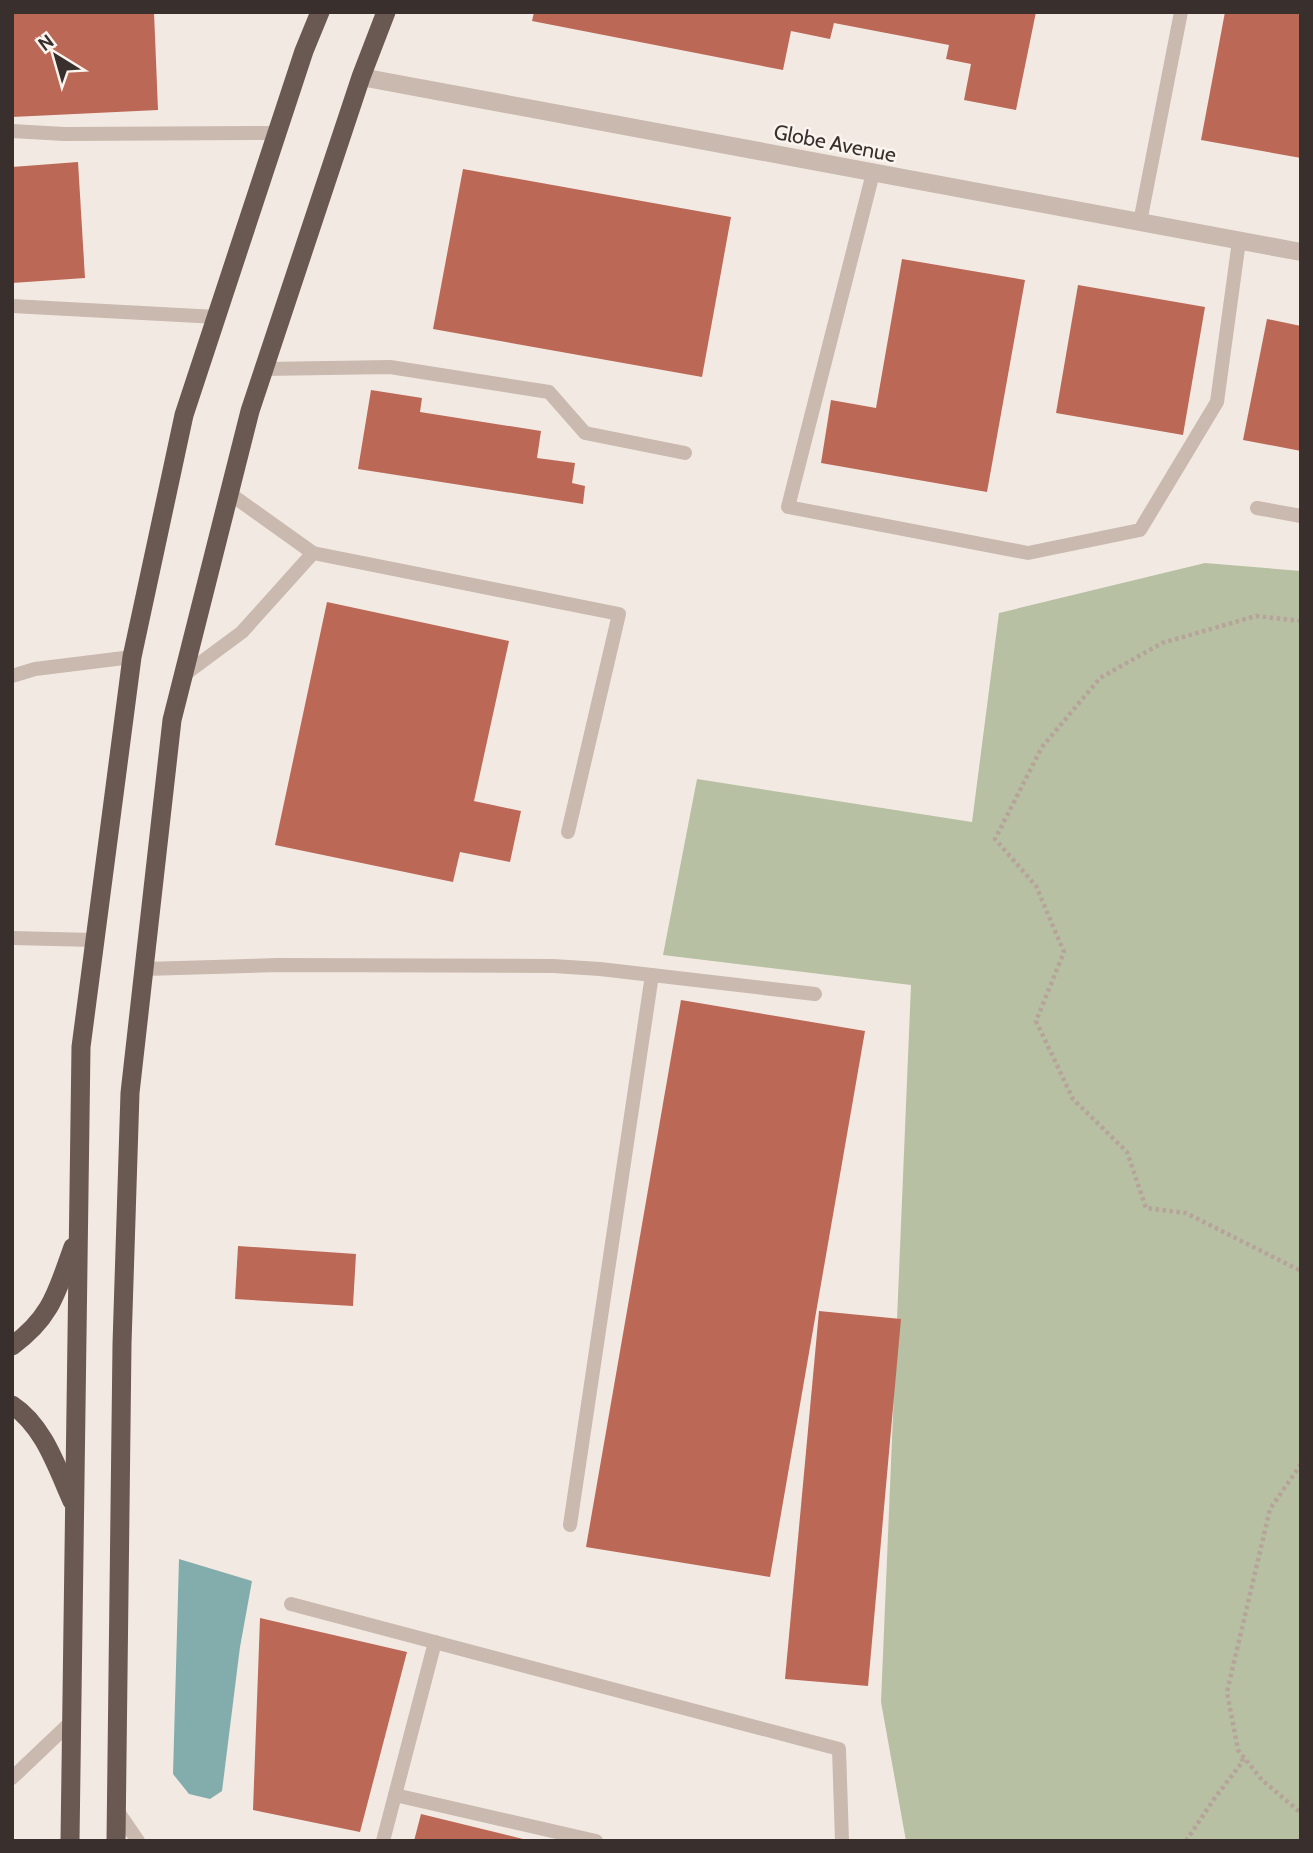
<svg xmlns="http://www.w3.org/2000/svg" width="1313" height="1853" font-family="Cabin,sans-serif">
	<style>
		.green { fill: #b8c0a3 }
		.water { fill: #83adac }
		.building { fill: #bc6856 }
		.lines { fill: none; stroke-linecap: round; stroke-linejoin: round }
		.path { stroke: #b6a399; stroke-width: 4.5; stroke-dasharray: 3.5 3.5; stroke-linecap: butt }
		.service { stroke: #cab9af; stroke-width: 14 }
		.minor { stroke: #cab9af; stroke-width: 18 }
		.trunk { stroke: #6a5852; stroke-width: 19 }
		.labels { text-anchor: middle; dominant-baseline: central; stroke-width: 5; stroke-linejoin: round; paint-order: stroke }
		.street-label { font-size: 21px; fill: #392f2c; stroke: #faf4ef }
	</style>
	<rect width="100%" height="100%" fill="#f2eae2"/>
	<polygon class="green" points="1205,563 1301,571 1301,1841 906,1841 881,1702 911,985 663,955 697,779 972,822 999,613"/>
	<polygon class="water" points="179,1559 252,1581 240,1647 222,1791 210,1799 189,1794 173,1774"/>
	<g class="building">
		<polygon points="12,12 154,12 158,110 12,117"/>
		<polygon points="534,12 1036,12 1016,110 964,100 971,64 946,59 949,45 834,23 830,39 791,31 783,70 532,21"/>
		<polygon points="1225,12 1301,12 1301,158 1201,140"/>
		<polygon points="78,162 85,278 12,283 12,167"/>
		<polygon points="463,169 731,217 702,377 433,329"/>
		<polygon points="902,259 1025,280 987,492 821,463 831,400 876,408"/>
		<polygon points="1078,285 1205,307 1183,435 1056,413"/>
		<polygon points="1267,319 1301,326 1301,451 1243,440"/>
		<polygon points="371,390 422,398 420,412 541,431 537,458 575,463 572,483 585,486 583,504 358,469"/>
		<polygon points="327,602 509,641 474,801 521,811 510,862 460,852 453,882 275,845"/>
		<polygon points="681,1000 865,1031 770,1577 586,1547"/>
		<polygon points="238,1246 356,1254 353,1306 235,1299"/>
		<polygon points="819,1311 901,1319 868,1686 785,1679"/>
		<polygon points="260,1618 407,1652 360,1832 253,1810"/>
		<polygon points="421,1814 527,1840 527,1841 414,1841"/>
	</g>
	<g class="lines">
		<g class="path">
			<polyline points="1301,621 1256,616 1162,643 1100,678 1042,747 995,839 1036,886 1064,952 1036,1021 1073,1099 1127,1152 1146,1208 1186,1213 1301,1271"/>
			<polyline points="1301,1464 1270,1509 1227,1692 1238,1750 1262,1780 1301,1813"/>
			<polyline points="1186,1841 1214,1799 1243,1761 1241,1757"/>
		</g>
		<g class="service">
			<polyline points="12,131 64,134 277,133"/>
			<polyline points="873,173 788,507 1028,553 1140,530 1217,402 1239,241"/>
			<polyline points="1140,222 1181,12"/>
			<polyline points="12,306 217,317"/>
			<polyline points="264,369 390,367 549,392 585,433 685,453"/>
			<polyline points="229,493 313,553 619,614 568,832"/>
			<polyline points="1257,508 1301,516"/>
			<polyline points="184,675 242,632 313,553"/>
			<polyline points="12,676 35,669 132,657"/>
			<polyline points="12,938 95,940"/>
			<polyline points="144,969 278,965 553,966 600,969 815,994"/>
			<polyline points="570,1525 652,975"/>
			<polyline points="291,1604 839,1749 842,1841"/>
			<polyline points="12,1778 72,1721"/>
			<polyline points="395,1795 596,1841"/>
			<polyline points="116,1809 138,1841"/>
			<polyline points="383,1841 435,1642"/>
		</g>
		<polyline class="minor" points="361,77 1301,252"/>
		<g class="trunk">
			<path d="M12,1346C52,1317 57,1291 73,1247"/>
			<path d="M12,1405C44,1426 57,1468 72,1501"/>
			<polyline points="70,1841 81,1047 132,657 184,415 304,51 320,12"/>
			<polyline points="116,1841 122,1344 130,1093 172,720 250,411 361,77 386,12"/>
		</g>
	</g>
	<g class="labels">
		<g class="street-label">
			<text transform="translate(835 143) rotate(11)">Globe Avenue</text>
		</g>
	</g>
	<rect width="1313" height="1853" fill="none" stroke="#392f2c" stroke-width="28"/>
	<g transform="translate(56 56) rotate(323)" stroke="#faf4ef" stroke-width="5" paint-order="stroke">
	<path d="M0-5L12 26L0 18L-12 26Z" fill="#392f2c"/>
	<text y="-10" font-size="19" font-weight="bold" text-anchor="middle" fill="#392f2c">N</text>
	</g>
</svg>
